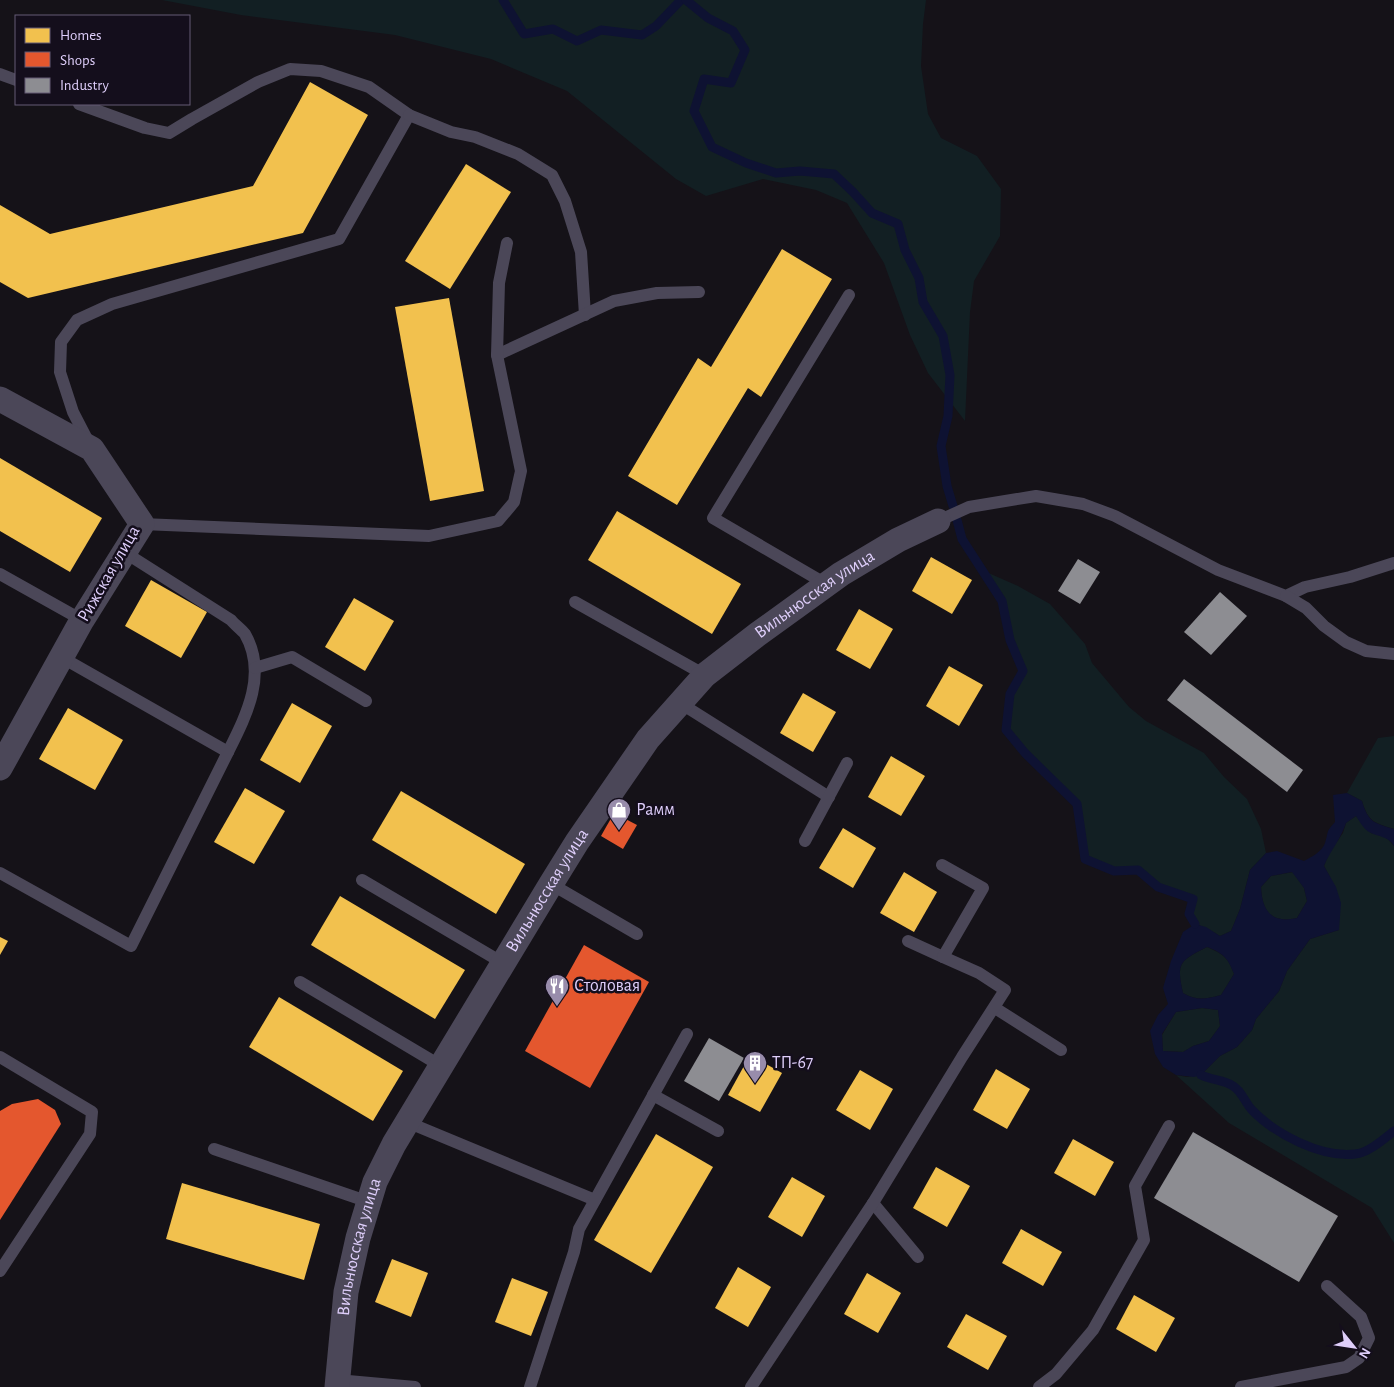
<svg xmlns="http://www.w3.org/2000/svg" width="1394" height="1387" font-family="'Alegreya Sans',sans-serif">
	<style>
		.green { fill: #121f23 }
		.water { fill: #0e1232; fill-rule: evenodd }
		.homes { fill: #f2c14e }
		.shops { fill: #e4572e }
		.industry { fill: #8d8d92 }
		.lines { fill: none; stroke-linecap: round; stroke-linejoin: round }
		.stream { stroke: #0e1232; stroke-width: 9 }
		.lane { stroke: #4b4758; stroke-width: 12 }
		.street { stroke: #4b4758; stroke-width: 25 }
		.labels { text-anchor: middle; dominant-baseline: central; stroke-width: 5; stroke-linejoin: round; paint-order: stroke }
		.street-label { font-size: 18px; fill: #decefa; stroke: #140e1c }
		.poi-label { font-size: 18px; fill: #decefa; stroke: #140e1c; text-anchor: start }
	</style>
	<rect width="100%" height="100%" fill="#151218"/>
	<g class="green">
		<polygon points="162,0 926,0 923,24 921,66 928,114 941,138 977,156 1001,189 1000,236 974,281 970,312 965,421 928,373 910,335 884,263 847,203 816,190 763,179 706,196 676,179 567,91 491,59 395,35 241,15"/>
		<path d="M984,571L1018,586L1050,604L1085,644L1092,663L1129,707L1146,721L1204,753L1224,777L1247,799L1261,829L1266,853L1250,870L1240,909L1231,931L1220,936C1207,927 1197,928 1189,914L1193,899L1158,887L1138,870L1114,871L1085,859L1077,804L1025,753L1006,730L1010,694L1023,671L1010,640L1002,601Z"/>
		<path d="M1394,736V829C1375,823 1368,822 1362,801L1347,793L1378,738Z"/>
		<polygon points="1356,816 1371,833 1386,837 1394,846 1394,1243 1372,1208 1229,1123 1176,1075 1187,1077 1201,1075 1220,1056 1237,1047 1252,1030 1256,1019 1279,991 1287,971 1310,939 1339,930 1330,877 1324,866 1329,853 1343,833 1346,823"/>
		<path d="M1293,872L1304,888L1307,901L1297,918C1271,924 1262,911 1261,887L1271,876Z"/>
		<path d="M1207,947C1223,954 1228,957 1234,974L1221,995C1206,999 1196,1001 1183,993C1176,962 1180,961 1207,947Z"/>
		<polygon points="1202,1008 1218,1010 1220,1026 1209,1041 1193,1046 1183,1052 1163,1051 1162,1035 1176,1012"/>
	</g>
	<path class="water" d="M1347,793L1362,801C1368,822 1374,823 1394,829V846C1388,836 1379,837 1369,832C1363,828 1360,822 1356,816L1346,823C1341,839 1330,851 1324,866L1336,887L1341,903L1339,930L1310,939L1287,971L1279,991L1256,1019L1252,1030L1237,1047L1220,1056L1201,1075L1194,1077L1176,1075L1163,1067L1155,1054L1150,1031L1158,1015L1168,1004L1163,988L1171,961L1183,932L1195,924L1206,927L1220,936L1231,931L1240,909L1250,870L1266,853L1277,851L1304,861C1311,857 1322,852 1325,843C1329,831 1325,833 1335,822L1333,795ZM1292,872L1304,888L1307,901L1297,918C1271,924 1262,910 1261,887L1271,876ZM1207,947C1223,953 1228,958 1234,974L1221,995C1206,999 1196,1001 1183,993C1176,962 1180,961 1207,947ZM1202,1008L1218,1010L1220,1026L1209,1041L1193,1046L1183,1052L1163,1051L1162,1034L1176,1012Z"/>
	<g class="homes">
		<polygon points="310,82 368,115 303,233 28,298 0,282 0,205 50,234 253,186"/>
		<polygon points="466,164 511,192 450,289 405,261"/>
		<polygon points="782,249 832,279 761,397 748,388 677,505 628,476 698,358 711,367"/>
		<polygon points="449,298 484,491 430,501 395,307"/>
		<polygon points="0,458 102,518 70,572 0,531"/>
		<polygon points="617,511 741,584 712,634 588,560"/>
		<polygon points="931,557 972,580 952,614 912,591"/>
		<polygon points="151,580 207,612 181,658 125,626"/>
		<polygon points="354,598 394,621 365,671 325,647"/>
		<polygon points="859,609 893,629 870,669 836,650"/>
		<polygon points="949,666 983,685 959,726 926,706"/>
		<polygon points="803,693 836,712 813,752 780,733"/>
		<polygon points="292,703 332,726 300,783 260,760"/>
		<polygon points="68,708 123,740 95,790 39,759"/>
		<polygon points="891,756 925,776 901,816 868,797"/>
		<polygon points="245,788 285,811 254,864 214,842"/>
		<polygon points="401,791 525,864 496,914 372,840"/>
		<polygon points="843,828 876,848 853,888 819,868"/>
		<polygon points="904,872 937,892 914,932 880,913"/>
		<polygon points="340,896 465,970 435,1019 311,945"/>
		<polygon points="0,937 8,941 0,955"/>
		<polygon points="279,997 403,1071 373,1121 249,1047"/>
		<polygon points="750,1055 782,1073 760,1112 728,1095"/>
		<polygon points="996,1069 1030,1089 1007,1129 973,1110"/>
		<polygon points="860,1070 893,1089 870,1130 836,1110"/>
		<polygon points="656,1134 713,1167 651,1273 594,1240"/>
		<polygon points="1073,1139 1114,1162 1095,1196 1054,1173"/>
		<polygon points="936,1167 970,1186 947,1227 913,1208"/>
		<polygon points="792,1177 825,1196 802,1237 768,1217"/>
		<polygon points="182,1183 320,1224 304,1280 166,1239"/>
		<polygon points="1021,1229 1062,1252 1043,1286 1002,1263"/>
		<polygon points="392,1259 428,1273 411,1317 375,1302"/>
		<polygon points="738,1267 771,1287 748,1327 715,1308"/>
		<polygon points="867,1273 901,1293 878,1333 844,1314"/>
		<polygon points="512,1278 548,1292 531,1336 495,1322"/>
		<polygon points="1134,1295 1175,1318 1156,1352 1116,1329"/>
		<polygon points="966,1314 1007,1336 988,1370 947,1347"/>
	</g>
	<g class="shops">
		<polygon points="614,813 637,825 623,849 601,836"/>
		<polygon points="584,945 649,982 590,1088 525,1051"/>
		<polygon points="38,1099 55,1110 61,1124 0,1220 0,1111 12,1104"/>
	</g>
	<g class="industry">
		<polygon points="1078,559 1100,572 1080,604 1058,591"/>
		<polygon points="1220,592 1247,616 1211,655 1184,632"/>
		<polygon points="1184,679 1303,770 1287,792 1167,700"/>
		<polygon points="709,1038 744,1058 719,1101 684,1081"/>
		<polygon points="1193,1132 1338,1216 1299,1282 1154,1198"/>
	</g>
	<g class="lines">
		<g class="stream">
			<polyline points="503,0 524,34 553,29 577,41 601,30 642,35 656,26 681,0"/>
			<polyline points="686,0 708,18 733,31 745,50 731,83 704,79 694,111 712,147 746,163 776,173 800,171 834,174 853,192 872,213 898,224 905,250 919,278 923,302 943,336 950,375 948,416 941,446 947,486 953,506"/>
			<polyline points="957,520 962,539 1002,601 1010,640 1023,671 1010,694 1006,730 1025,753 1077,804 1085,859 1114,871 1138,870 1158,887 1193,899 1189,914 1195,924"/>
			<path d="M1201,1075C1211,1080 1224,1080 1233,1086C1242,1091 1245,1103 1252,1110C1275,1134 1321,1158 1355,1154C1368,1153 1384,1139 1394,1131"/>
		</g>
		<g class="lane">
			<polyline points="0,74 16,80"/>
			<polyline points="79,104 145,128 169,133 192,119 258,82 290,69 321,71 369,87 409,115 339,239 112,304 77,320 61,342 60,372 73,412 89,443"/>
			<polyline points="409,115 451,132 475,137 518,154 552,175 565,201 581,252 585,315"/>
			<polyline points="497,355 614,301 657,293 699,292"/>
			<polyline points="938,521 969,507 1036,496 1083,504 1115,516 1218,570 1286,596 1305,587 1350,577 1394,563"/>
			<polyline points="142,524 429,536 498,521 514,502 521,471 497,355 499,283 507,243"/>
			<path d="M124,552L231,620C235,625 241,629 245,634C268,674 246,716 228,752"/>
			<polyline points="0,574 82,620"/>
			<polyline points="826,584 713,518 849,295"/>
			<polyline points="1286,596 1306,608 1324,626 1346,642 1366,651 1394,654"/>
			<polyline points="575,602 705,675"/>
			<polyline points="255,668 292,657 366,701"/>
			<polyline points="680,703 829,797"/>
			<polyline points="805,841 847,763"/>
			<polyline points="0,873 131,946 228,752 61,657"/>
			<polyline points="362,880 503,963"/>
			<polyline points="551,884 637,934"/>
			<polyline points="908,941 943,957"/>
			<polyline points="300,982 441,1066"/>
			<polyline points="995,1008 1061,1050"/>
			<polyline points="0,1057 92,1112 90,1134 0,1271"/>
			<polyline points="653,1095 718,1131"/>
			<polyline points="407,1122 595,1200"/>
			<polyline points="214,1149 369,1202"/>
			<polyline points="873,1203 918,1257"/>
			<polyline points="337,1380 415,1387"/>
			<polyline points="530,1387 574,1252 579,1229 687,1034"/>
			<polyline points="751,1387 873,1203 962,1057 1005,990 979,973 943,957 983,888 942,865"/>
			<polyline points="1039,1387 1056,1374 1093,1330 1144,1240 1135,1186 1169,1126"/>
			<polyline points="1241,1387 1346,1367 1359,1358 1369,1338 1361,1317 1327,1286"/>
		</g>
		<g class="street">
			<polyline points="0,399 92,449 142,524 82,620 0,768"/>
			<path id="s1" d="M337,1387L346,1292L358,1238L375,1182L394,1144L551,884L577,842L648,739L705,675L758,634L841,574L898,540L938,521"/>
		</g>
	</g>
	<defs>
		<g id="shop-pin" transform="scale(1.25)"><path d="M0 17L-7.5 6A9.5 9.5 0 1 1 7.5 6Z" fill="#988cab" stroke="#140e1c"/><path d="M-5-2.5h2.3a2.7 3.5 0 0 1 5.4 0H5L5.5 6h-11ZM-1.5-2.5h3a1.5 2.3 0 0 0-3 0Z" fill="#fff"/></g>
		<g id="restaurant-pin" transform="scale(1.25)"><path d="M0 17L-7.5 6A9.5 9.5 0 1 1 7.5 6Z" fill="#988cab" stroke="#140e1c"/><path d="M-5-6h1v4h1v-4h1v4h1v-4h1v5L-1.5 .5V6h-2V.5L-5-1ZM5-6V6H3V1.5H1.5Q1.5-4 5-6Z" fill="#fff"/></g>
		<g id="building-pin" transform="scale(1.25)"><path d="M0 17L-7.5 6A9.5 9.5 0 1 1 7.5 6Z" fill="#988cab" stroke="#140e1c"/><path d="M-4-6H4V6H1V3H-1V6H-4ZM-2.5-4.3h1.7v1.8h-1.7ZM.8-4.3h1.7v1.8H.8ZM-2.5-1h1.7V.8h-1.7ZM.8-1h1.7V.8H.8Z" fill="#fff"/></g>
	</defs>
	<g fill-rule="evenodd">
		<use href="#shop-pin" x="619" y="810"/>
		<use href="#restaurant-pin" x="557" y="986"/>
		<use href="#building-pin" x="755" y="1063"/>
	</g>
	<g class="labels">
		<g class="street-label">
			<text transform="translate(109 574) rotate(-60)">Рижская улица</text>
			<text stroke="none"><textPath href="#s1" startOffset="952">Вильнюсская улица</textPath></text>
			<text stroke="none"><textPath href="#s1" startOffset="548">Вильнюсская улица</textPath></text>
			<text stroke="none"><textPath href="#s1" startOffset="142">Вильнюсская улица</textPath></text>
		</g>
		<g class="poi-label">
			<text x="636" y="810">Рамм</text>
			<text x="574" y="986">Столовая</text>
			<text x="772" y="1063">ТП-67</text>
		</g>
	</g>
	<rect x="15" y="15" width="175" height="90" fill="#140e1c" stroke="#655b75"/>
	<rect x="25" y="28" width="25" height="15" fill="#f2c14e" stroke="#655b75"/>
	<text x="60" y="40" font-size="15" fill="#decefa">Homes</text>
	<rect x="25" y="52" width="25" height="15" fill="#e4572e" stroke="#655b75"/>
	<text x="60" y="65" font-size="15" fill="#decefa">Shops</text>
	<rect x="25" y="78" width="25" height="15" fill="#8d8d92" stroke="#655b75"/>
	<text x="60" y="90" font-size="15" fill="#decefa">Industry</text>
	<g transform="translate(1354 1347) rotate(120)" stroke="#140e1c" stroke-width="4" paint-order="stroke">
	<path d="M0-4L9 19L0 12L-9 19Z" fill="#decefa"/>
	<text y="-8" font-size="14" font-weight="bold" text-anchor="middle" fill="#decefa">N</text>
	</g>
</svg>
